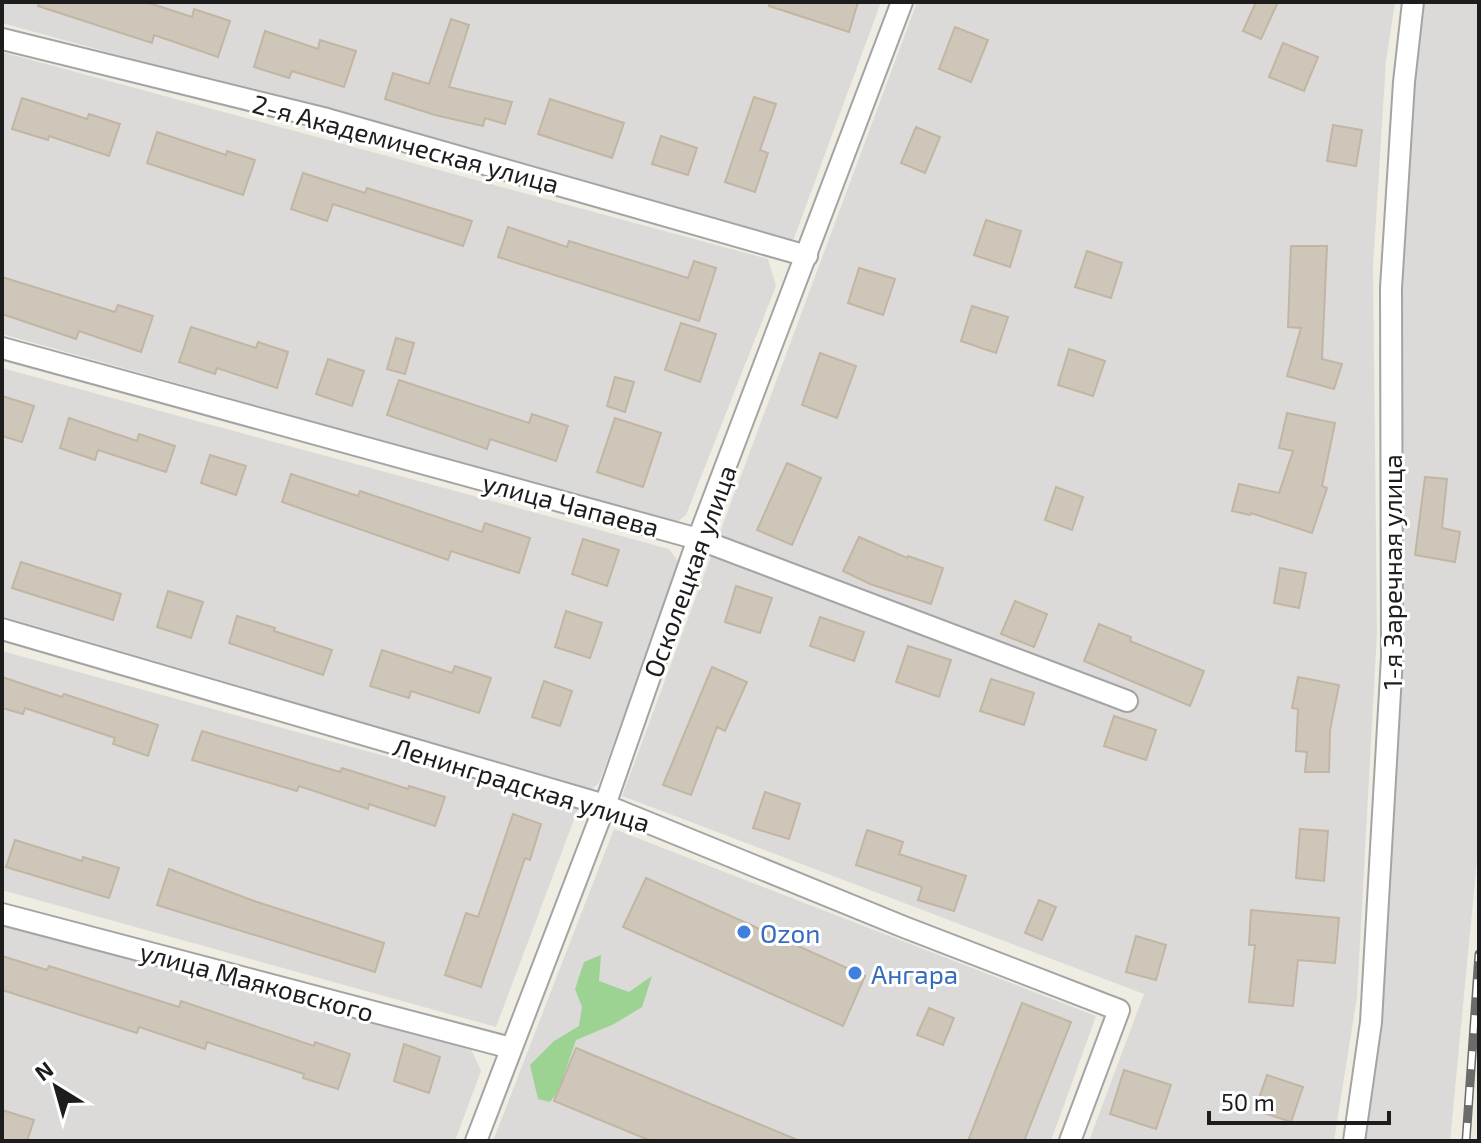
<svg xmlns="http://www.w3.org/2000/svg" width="1481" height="1143" font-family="'Exo 2',sans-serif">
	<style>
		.residential { fill: #dbdad9 }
		.forest { fill: #9cd292 }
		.building { fill: #cfc6ba; stroke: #c2b5a2; stroke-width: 2 }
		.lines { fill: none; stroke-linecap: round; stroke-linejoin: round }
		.street-casing { stroke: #a4a4a4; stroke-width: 24 }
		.street { stroke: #fff; stroke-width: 20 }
		.rail-casing { stroke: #6b6b6b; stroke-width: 9 }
		.rail { stroke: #fff; stroke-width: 6; stroke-dasharray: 18; stroke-linecap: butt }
		.shop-dot { fill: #3f7fe0; stroke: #fff; stroke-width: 3 }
		.labels { text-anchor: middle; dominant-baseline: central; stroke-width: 6; stroke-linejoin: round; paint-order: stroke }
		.street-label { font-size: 26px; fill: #1d1d1d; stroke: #fff }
		.shop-label { font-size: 26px; fill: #366cbe; stroke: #fff; text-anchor: start }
	</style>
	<rect width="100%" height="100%" fill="#efece1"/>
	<g class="residential">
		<polygon points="2,2 881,2 793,241 2,23"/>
		<polygon points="917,2 1395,2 1386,61 1373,267 1377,632 1357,997 1334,1141 1089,1141 1144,994 622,796"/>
		<polygon points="1422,2 1479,2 1479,839 1450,1141 1355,1141 1377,1000 1397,271 1414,61"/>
		<polygon points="2,52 768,259 776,286 686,515 676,523 2,334"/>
		<polygon points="2,368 669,549 679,563 599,783 592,789 2,616"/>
		<polygon points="2,651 578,809 496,1027 2,890"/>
		<polygon points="614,829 1096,1016 1051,1141 493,1141"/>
		<polygon points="2,926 471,1049 481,1071 455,1141 2,1141"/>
	</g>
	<polygon class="forest" points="601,955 599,981 629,992 652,976 642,1007 614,1024 576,1040 558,1092 550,1102 538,1099 530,1065 554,1041 579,1026 582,1007 575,989 584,962"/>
	<g class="building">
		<polygon points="39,2 146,2 192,17 194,9 230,21 218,57 154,35 152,43 38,6"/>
		<polygon points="770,2 858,2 849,32 769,6"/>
		<polygon points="1256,2 1278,2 1261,39 1243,31"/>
		<polygon points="451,19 469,25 449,87 512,102 505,124 485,118 483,126 435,115 385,99 393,73 429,84"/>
		<polygon points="955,27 988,40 971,82 939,69"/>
		<polygon points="265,31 318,49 320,40 356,51 344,87 292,71 289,78 254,67"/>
		<polygon points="1283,43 1318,57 1304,91 1269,77"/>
		<polygon points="754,97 776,104 760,150 768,153 755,192 725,182"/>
		<polygon points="22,98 87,119 89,114 120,124 109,156 49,136 48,140 12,129"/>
		<polygon points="550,99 624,123 612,158 538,134"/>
		<polygon points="1333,125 1362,130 1356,166 1327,161"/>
		<polygon points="916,127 940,137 925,173 901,163"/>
		<polygon points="157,132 226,155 227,151 255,160 243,195 147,163"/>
		<polygon points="661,136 697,148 688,175 652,164"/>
		<polygon points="303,173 365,193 367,188 472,221 463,246 333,204 327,221 291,209"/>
		<polygon points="986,220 1021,231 1010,267 974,255"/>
		<polygon points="508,227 567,247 569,241 688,278 694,261 716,268 699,321 498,257"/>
		<polygon points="1291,246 1327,246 1322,359 1342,364 1334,389 1287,376 1301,328 1288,327"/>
		<polygon points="1087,251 1122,263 1111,298 1075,287"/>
		<polygon points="859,268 895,279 883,315 848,303"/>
		<polygon points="2,277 115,312 118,305 153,316 141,352 79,331 76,339 2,314"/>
		<polygon points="972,306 1008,317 996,353 961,341"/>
		<polygon points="681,323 716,334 700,382 665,370"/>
		<polygon points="191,327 256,348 258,342 288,352 277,388 217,368 215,374 179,362"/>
		<polygon points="396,338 414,343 405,374 387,369"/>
		<polygon points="1069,349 1105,361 1093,396 1058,385"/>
		<polygon points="820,353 856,366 837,418 802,405"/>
		<polygon points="328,359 364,371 352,406 316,394"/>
		<polygon points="615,377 634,382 625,412 607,406"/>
		<polygon points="399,380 529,423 532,414 568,426 556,461 490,439 487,449 387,415"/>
		<polygon points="2,396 34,406 22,442 2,436"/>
		<polygon points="1287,413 1335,423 1322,486 1327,488 1312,533 1251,513 1250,515 1232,511 1239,484 1279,493 1293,451 1279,448"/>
		<polygon points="69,418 137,441 139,434 175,446 166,472 98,450 95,460 60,448"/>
		<polygon points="615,418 661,433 643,487 597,472"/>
		<polygon points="210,455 246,466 236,495 201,483"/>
		<polygon points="787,463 821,478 792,545 757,530"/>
		<polygon points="291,474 358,496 360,491 482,532 485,523 530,538 519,573 451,551 448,560 282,502"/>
		<polygon points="1425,477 1447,479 1442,528 1460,532 1455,562 1415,555"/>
		<polygon points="1056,487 1083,497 1072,530 1045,520"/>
		<polygon points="859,537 907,558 908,556 943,568 931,604 870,584 843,571"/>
		<polygon points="583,539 619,550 607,586 572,574"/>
		<polygon points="21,562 121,594 113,620 12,588"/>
		<polygon points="1280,568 1306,573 1299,608 1274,603"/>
		<polygon points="736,586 772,598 760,633 725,622"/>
		<polygon points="168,591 203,602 191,638 157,627"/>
		<polygon points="1015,601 1047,614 1034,647 1001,634"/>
		<polygon points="566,611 602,623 590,658 555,647"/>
		<polygon points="237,616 275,628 274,631 332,650 323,675 229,643"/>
		<polygon points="820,617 864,632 854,661 810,646"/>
		<polygon points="1099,624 1131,637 1130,641 1204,671 1190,706 1084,661"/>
		<polygon points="908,646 951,660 939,697 896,682"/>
		<polygon points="382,650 452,673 455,666 491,678 479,713 411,691 409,698 370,686"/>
		<polygon points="712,667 747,682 725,731 717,727 691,795 663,785"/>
		<polygon points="2,677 62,697 64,694 158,725 148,756 113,744 115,738 25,708 23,714 2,708"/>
		<polygon points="1298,677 1339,685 1330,730 1329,772 1305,772 1307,752 1296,751 1298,709 1292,708"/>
		<polygon points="991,679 1034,693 1024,725 980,711"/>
		<polygon points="544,681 572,691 560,726 532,717"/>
		<polygon points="1114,716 1156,730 1146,760 1104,746"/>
		<polygon points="202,731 340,772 342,768 408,789 409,786 445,797 435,826 369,804 368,809 299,786 297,791 192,760"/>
		<polygon points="765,792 800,804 789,839 753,828"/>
		<polygon points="513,814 541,824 530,860 525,858 481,987 445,975 466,913 478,917"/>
		<polygon points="1300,829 1328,831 1324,881 1296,878"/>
		<polygon points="867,830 903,842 899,854 966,876 954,911 918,900 922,887 856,865"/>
		<polygon points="15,840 82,861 83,857 119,868 109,898 6,867"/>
		<polygon points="169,869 254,901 384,943 375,972 157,905"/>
		<polygon points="646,878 865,976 843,1026 623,927"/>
		<polygon points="1039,900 1056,907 1042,940 1025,933"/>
		<polygon points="1251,910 1339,918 1335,963 1298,960 1293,1006 1249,1002 1255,945 1249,945"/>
		<polygon points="1136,936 1166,945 1156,980 1126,972"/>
		<polygon points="2,956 47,970 49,966 179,1007 181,1001 314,1046 315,1042 350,1054 338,1089 303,1078 304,1074 207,1042 205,1049 139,1027 137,1033 2,990"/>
		<polygon points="1022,1003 1071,1022 1024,1141 968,1141"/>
		<polygon points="929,1008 954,1018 943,1045 917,1035"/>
		<polygon points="404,1044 440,1057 429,1093 394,1081"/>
		<polygon points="576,1048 800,1141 651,1141 554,1101"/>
		<polygon points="1124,1070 1171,1085 1156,1129 1110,1114"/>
		<polygon points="1267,1075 1303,1087 1291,1122 1255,1110"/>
		<polygon points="2,1110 34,1120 27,1141 2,1141"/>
	</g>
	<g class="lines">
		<g class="street-casing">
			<g id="street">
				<polyline points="2,39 327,119 807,256"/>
				<polyline points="2,348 698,539 1127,701"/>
				<polyline points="2,629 605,805 904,927 1119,1010 1070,1141"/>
				<polyline points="2,914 511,1048"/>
				<polyline points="476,1141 605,805 698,539 902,2"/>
				<polyline points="1354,1141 1371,1022 1392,657 1391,288 1404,82 1413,2"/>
			</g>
		</g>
		<use href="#street" class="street"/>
		<g class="rail-casing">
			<polyline id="rail" points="1466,1141 1479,954"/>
		</g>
		<use href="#rail" class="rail"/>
	</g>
	<g class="shop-dot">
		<circle cx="744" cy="932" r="8"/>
		<circle cx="855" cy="973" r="8"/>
	</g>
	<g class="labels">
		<g class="street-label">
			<text transform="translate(406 143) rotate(15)">2-я Академическая улица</text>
			<text transform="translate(571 504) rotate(15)">улица Чапаева</text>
			<text transform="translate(689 571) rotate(-70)">Осколецкая улица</text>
			<text transform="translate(1391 572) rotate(-90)">1-я Заречная улица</text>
			<text transform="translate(522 784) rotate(17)">Ленинградская улица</text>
			<text transform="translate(257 981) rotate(15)">улица Маяковского</text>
		</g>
		<g class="shop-label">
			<text x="760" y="932">Ozon</text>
			<text x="871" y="973">Ангара</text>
		</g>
	</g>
	<rect width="1481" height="1143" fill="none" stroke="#1d1d1d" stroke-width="8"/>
	<g transform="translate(56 1087) rotate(323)" stroke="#ffffff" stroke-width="6" paint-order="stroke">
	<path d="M0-6L14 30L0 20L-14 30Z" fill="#1d1d1d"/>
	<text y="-12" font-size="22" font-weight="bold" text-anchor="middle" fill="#1d1d1d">N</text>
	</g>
	<path d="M1209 1111v12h180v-12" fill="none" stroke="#1d1d1d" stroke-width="4"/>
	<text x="1221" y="1111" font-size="24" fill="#1d1d1d" stroke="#ffffff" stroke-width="6" paint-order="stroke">50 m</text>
</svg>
